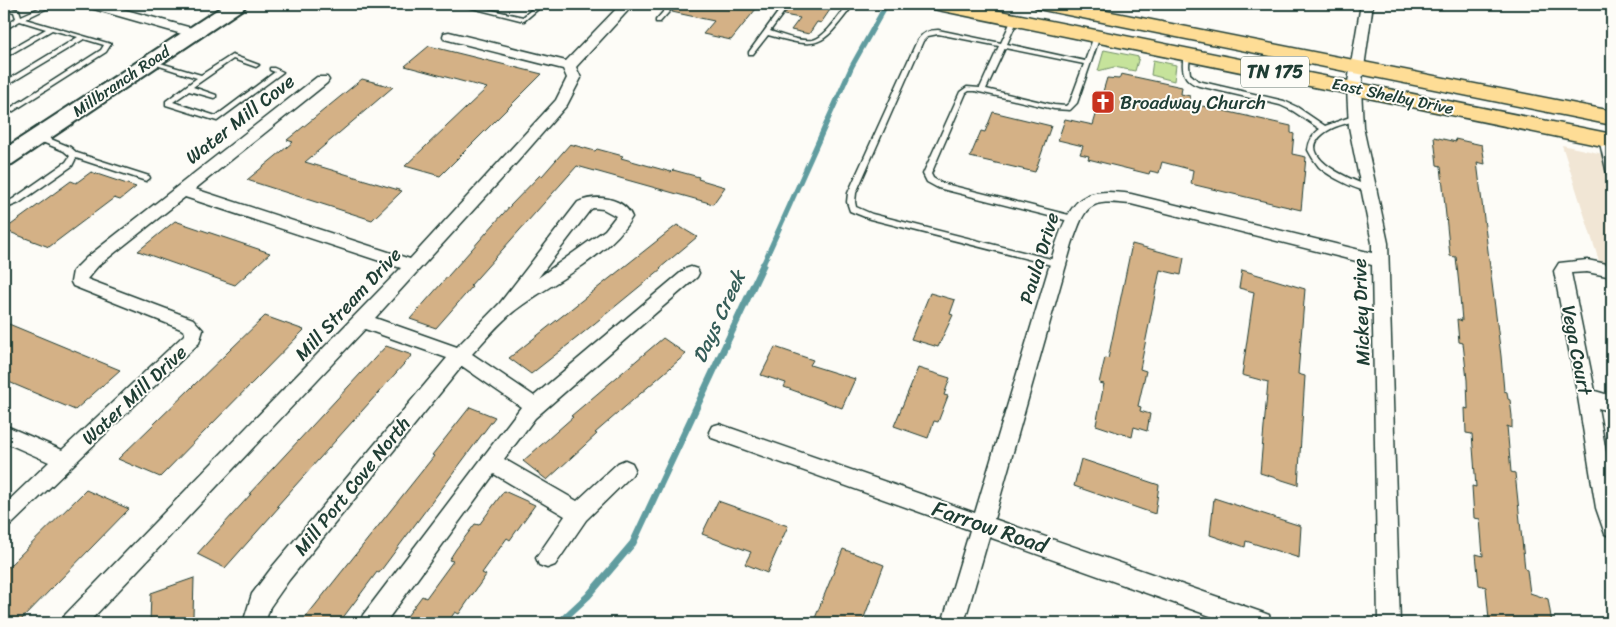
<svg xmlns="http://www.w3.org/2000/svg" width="1616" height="627" font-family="Sriracha,sans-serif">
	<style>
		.built { fill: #f1e6d5 }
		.green { fill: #c6e39b; stroke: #729068 }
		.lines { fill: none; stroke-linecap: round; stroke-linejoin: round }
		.stream-far1 { stroke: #609c9f; stroke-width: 5 }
		.stream { stroke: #609c9f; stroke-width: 7 }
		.building { fill: #d4b186; stroke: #1f3d34 }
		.service-casing { stroke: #1f3d34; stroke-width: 3 }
		.minor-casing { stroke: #1f3d34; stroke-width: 3 }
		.secondary-casing { stroke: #1f3d34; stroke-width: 4 }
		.primary-casing { stroke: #1f3d34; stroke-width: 3 }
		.service { fill: #fdfcf7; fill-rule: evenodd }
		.minor { fill: #fdfcf7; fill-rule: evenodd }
		.secondary { fill: #fdfcf7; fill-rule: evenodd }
		.primary { fill: #fedd96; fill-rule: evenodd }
		.labels { text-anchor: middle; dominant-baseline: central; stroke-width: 4; stroke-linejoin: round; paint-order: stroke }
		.far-street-label { font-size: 16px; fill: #1f3d34; stroke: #fdfcf7 }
		.shield { fill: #fdfcf7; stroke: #62766e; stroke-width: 1 }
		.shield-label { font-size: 18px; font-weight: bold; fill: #1f3d34 }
		.poi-label { font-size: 19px; fill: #1f3d34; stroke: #fdfcf7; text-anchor: start }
		.street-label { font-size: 19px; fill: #1f3d34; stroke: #fdfcf7 }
		.water-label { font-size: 20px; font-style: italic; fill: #355d58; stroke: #fdfcf7 }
		.near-street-label { font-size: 22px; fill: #1f3d34; stroke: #fdfcf7 }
	</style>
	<rect width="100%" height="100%" fill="#fdfcf7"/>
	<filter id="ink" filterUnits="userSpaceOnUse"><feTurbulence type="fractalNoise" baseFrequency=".02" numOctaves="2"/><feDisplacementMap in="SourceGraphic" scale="10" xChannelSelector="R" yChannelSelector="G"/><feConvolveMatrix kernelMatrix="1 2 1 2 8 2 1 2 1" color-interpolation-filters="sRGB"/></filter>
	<g filter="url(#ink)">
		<polygon class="built" points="1562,145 1612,156 1612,264 1599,261"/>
		<g class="green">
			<polygon points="1104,50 1139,57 1135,71 1114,67 1098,71"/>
			<polygon points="1153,60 1176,65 1174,81 1151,75"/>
		</g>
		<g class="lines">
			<polyline class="stream-far1" points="762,267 852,66 885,7"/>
			<polyline class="stream" points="559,623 588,596 633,543 763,265"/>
		</g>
		<g class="building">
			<polygon points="678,4 760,4 731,40 703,34 714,21 672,12"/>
			<polygon points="792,4 834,4 821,23 817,22 809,34 791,30 800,18 784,15"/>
			<polygon points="429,46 542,74 440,176 405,166 487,88 405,66"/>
			<polygon points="1121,74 1182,87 1181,94 1190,96 1189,103 1291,126 1291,133 1294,134 1292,154 1306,157 1301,210 1191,184 1193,170 1162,162 1159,173 1150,171 1149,174 1088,159 1089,156 1080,154 1083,146 1058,140 1065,119 1093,125 1107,78 1119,79"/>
			<polygon points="362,79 393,87 305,162 402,191 372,220 247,180 293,142 287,140"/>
			<polygon points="993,112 1051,126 1035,172 970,157 981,131 985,132"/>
			<polygon points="1434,137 1456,142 1455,139 1482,145 1485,164 1477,162 1501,356 1504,391 1507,392 1508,399 1510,400 1512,416 1512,428 1507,426 1511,472 1515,473 1525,569 1527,570 1530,593 1548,599 1552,623 1499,623 1489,620 1486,587 1479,585 1476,554 1483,556 1480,519 1474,518 1472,486 1476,487 1472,434 1466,433 1465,408 1468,409 1467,380 1463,343 1459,342 1457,319 1462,321 1459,285 1456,257 1450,256 1441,166 1437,165"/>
			<polygon points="570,144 595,151 597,149 623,156 621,158 671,172 673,170 699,177 698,179 725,187 713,204 577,166 470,286 472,287 436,328 410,319 510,206 540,175 542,176"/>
			<polygon points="91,172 136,187 120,200 114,198 49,247 4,230 71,181 76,183"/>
			<polygon points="175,221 270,253 235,285 138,251"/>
			<polygon points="677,225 697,237 660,268 661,269 578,337 531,374 509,358"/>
			<polygon points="1132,244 1184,258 1181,275 1160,270 1140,369 1146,371 1138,406 1141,407 1140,411 1150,414 1147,431 1134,427 1132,437 1096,425 1104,384 1099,383 1105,358 1108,359"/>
			<polygon points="1242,270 1305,289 1298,374 1305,376 1298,485 1260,473 1268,382 1242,375 1254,292 1239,288"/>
			<polygon points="930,293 955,300 950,314 953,315 938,347 911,339"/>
			<polygon points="265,316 304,330 160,477 118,459"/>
			<polygon points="4,322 120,370 75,410 4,380"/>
			<polygon points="663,338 686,354 595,433 597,434 547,480 523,461 573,417 571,416"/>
			<polygon points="386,346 412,355 277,506 279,507 225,568 197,554 251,494 249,494"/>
			<polygon points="775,347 813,360 810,365 855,379 842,408 784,387 786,383 761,375"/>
			<polygon points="918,368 950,378 944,395 948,396 938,422 934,421 928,438 894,426"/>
			<polygon points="470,407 495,417 379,573 377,572 339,623 301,623 434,456 432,455"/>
			<polygon points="1081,459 1159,485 1155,514 1074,486"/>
			<polygon points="86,490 129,509 18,623 4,623 4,571"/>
			<polygon points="504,491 535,505 510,540 507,538 482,573 486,575 459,614 455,612 447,623 402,623 422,596 426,598 453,561 449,560 456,549 475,524 479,525"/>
			<polygon points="1214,498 1301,526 1299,558 1246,541 1245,547 1210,535"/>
			<polygon points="718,501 788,526 767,573 745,564 751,552 702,534"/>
			<polygon points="843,549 884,565 862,623 813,623"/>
			<polygon points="194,578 193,616 187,619 187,623 150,623 151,593"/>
		</g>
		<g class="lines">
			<g class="service-casing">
				<g id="service">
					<polygon points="48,4 56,4 25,19 111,44 106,52 4,117 4,112 101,50 104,45 84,39 4,87 4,82 78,37 52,30 4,58 4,53 46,29 20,21 4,30 4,25 16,18 14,12 4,10 4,6 19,10 21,16"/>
					<polygon points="456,4 466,4 523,17 538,4 544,4 524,21"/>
					<polygon points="602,4 613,4 628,8 625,10"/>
					<polygon points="670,4 676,4 660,22 656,22 656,20"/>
					<path d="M784,4H790L770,31C783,35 799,42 813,40C826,37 840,14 848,4H854C821,47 821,50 768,35L753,54H749V52Z"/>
					<path d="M1015,17L1018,19L1007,44L1085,61L1094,36L1097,34L1099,35L1100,36L1077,103L1070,110L1054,109L975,91H969L966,93L931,174L933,178L941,183L1073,216L1076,217L1077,219L1076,221L1073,222L938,188L927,182L923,174L960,92L967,87L980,88L999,46L938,34L928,36L923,41L856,193L855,202L856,207L872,214L1059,261L1063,264L1062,266L1059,267L870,219L850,211L847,202L848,193L917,41C922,33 928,30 938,30L1001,43L1012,19ZM1005,48L1084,64L1070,102L1066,106L1054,105L986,89Z"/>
					<path d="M1187,53L1190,55L1189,66L1190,74L1198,81L1284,101L1297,107L1325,126L1353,116H1359V120C1347,123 1333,126 1323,134C1293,158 1357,182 1373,188L1374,190L1373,192C1361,193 1328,176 1319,167C1315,162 1311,156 1308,150C1309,141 1312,135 1320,129L1293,111L1280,105L1199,86C1183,81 1181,70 1184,55Z"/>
					<polygon points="232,55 259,65 256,67 233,59 193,87 216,95 216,97 214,98 189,91 173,102 216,116 275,72 270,70 270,68 274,68 283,72 217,121 166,105 166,101 197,78 147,62 150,60 201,75"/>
					<polygon points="35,135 41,135 70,147 77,153 149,176 150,178 146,181 76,158 72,166 19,203 4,209 4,203 13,199 66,162 70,156 64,151 35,139"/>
					<polygon points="1600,137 1603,137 1607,139 1612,163 1612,181 1608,178 1599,139"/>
				</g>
			</g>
			<g class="minor-casing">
				<g id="minor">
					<polygon points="85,4 104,4 199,30 200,33 199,36 189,36 87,7"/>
					<path d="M621,4H634L576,67L581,78L567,105L518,161L375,318L457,347L500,303L578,202C596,194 624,197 632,217C608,258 550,283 513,312C498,324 485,340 472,354L534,396L685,269L691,267L697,269L699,273L697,277L535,418L504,459L577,501L618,463L625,460L632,463L635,469L632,475L586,520L555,565L547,568L539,565L536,558L565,516L494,474L385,623H360L363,615L521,407L462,366L289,580L270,607L265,623H243L252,594L273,566L447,358L365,329L88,623H62L65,615L401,268L185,197L98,266L87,279L193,319L203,330L199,343L11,525L4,528V505L49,462L4,442V425L62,450L184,335L185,332L181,329L73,286L71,282L73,271L86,258L317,77H327L329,80L327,83L195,189L410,259L556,100L567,78L563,69L444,39L443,36L444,33L449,32L566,61ZM593,208L603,209L616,216L605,230L538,278L590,210Z"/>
					<path d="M1361,4H1373L1361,88L1363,127L1388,243L1400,623H1378L1372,265L1131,204C1088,199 1086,204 1072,244L994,519L1261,612L1269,615L1272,623H1230L989,537L964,623H942L970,530L712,438L709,432L712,426L719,424L975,513L1056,244C1073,198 1080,187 1131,194L1372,253V243L1349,127L1347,88Z"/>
					<polygon points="1587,260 1612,265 1612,277 1587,272 1571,273 1595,391 1612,396 1612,412 1598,408 1612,485 1612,537 1605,534 1596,508 1578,397 1554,271 1559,263"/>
				</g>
			</g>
			<g class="secondary-casing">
				<polygon id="secondary" points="226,4 247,4 244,8 12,164 4,166 4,149"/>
			</g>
			<g class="primary-casing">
				<g id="primary">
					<polygon points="928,4 966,4 1612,134 1612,148 938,10 931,8"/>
					<polygon points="1033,4 1071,4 1612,111 1612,125 1043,10 1036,8"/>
				</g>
			</g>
			<use href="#service" class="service"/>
			<use href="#minor" class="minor"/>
			<use href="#secondary" class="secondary"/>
			<use href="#primary" class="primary"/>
		</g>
	</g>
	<defs>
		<g id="church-square" transform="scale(1.25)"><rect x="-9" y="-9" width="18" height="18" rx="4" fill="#c8321e" stroke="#fdfcf7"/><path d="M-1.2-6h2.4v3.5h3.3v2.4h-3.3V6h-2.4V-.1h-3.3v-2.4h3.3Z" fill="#fff"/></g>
	</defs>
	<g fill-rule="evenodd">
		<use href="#church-square" x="1103" y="102"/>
	</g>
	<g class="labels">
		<g class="far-street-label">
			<text transform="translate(121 81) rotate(-34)">Millbranch Road</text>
			<text transform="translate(1393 96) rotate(12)">East Shelby Drive</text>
		</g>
		<rect class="shield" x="1241" y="56.5" width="68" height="31" rx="4"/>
		<g class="shield-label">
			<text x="1275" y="72">TN 175</text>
		</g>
		<g class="poi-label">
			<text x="1120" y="102">Broadway Church</text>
		</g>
		<g class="street-label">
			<text transform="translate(240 119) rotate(-38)">Water Mill Cove</text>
			<text transform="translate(1039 258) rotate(-73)">Paula Drive</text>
			<text transform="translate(348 304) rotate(-47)">Mill Stream Drive</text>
			<text transform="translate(1361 312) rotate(-92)">Mickey Drive</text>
			<text transform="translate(1577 350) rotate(79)">Vega Court</text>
			<text transform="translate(134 395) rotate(-43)">Water Mill Drive</text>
			<text transform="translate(352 486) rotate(-51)">Mill Port Cove North</text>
		</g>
		<g class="water-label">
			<text transform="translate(719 317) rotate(-65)">Days Creek</text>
		</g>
		<g class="near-street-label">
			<text transform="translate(990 527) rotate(19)">Farrow Road</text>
		</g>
	</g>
	<rect width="1616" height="627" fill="none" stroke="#fdfcf7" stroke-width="20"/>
	<rect x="10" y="10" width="1596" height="607" fill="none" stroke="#1f3d34" stroke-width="2" filter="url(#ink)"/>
</svg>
